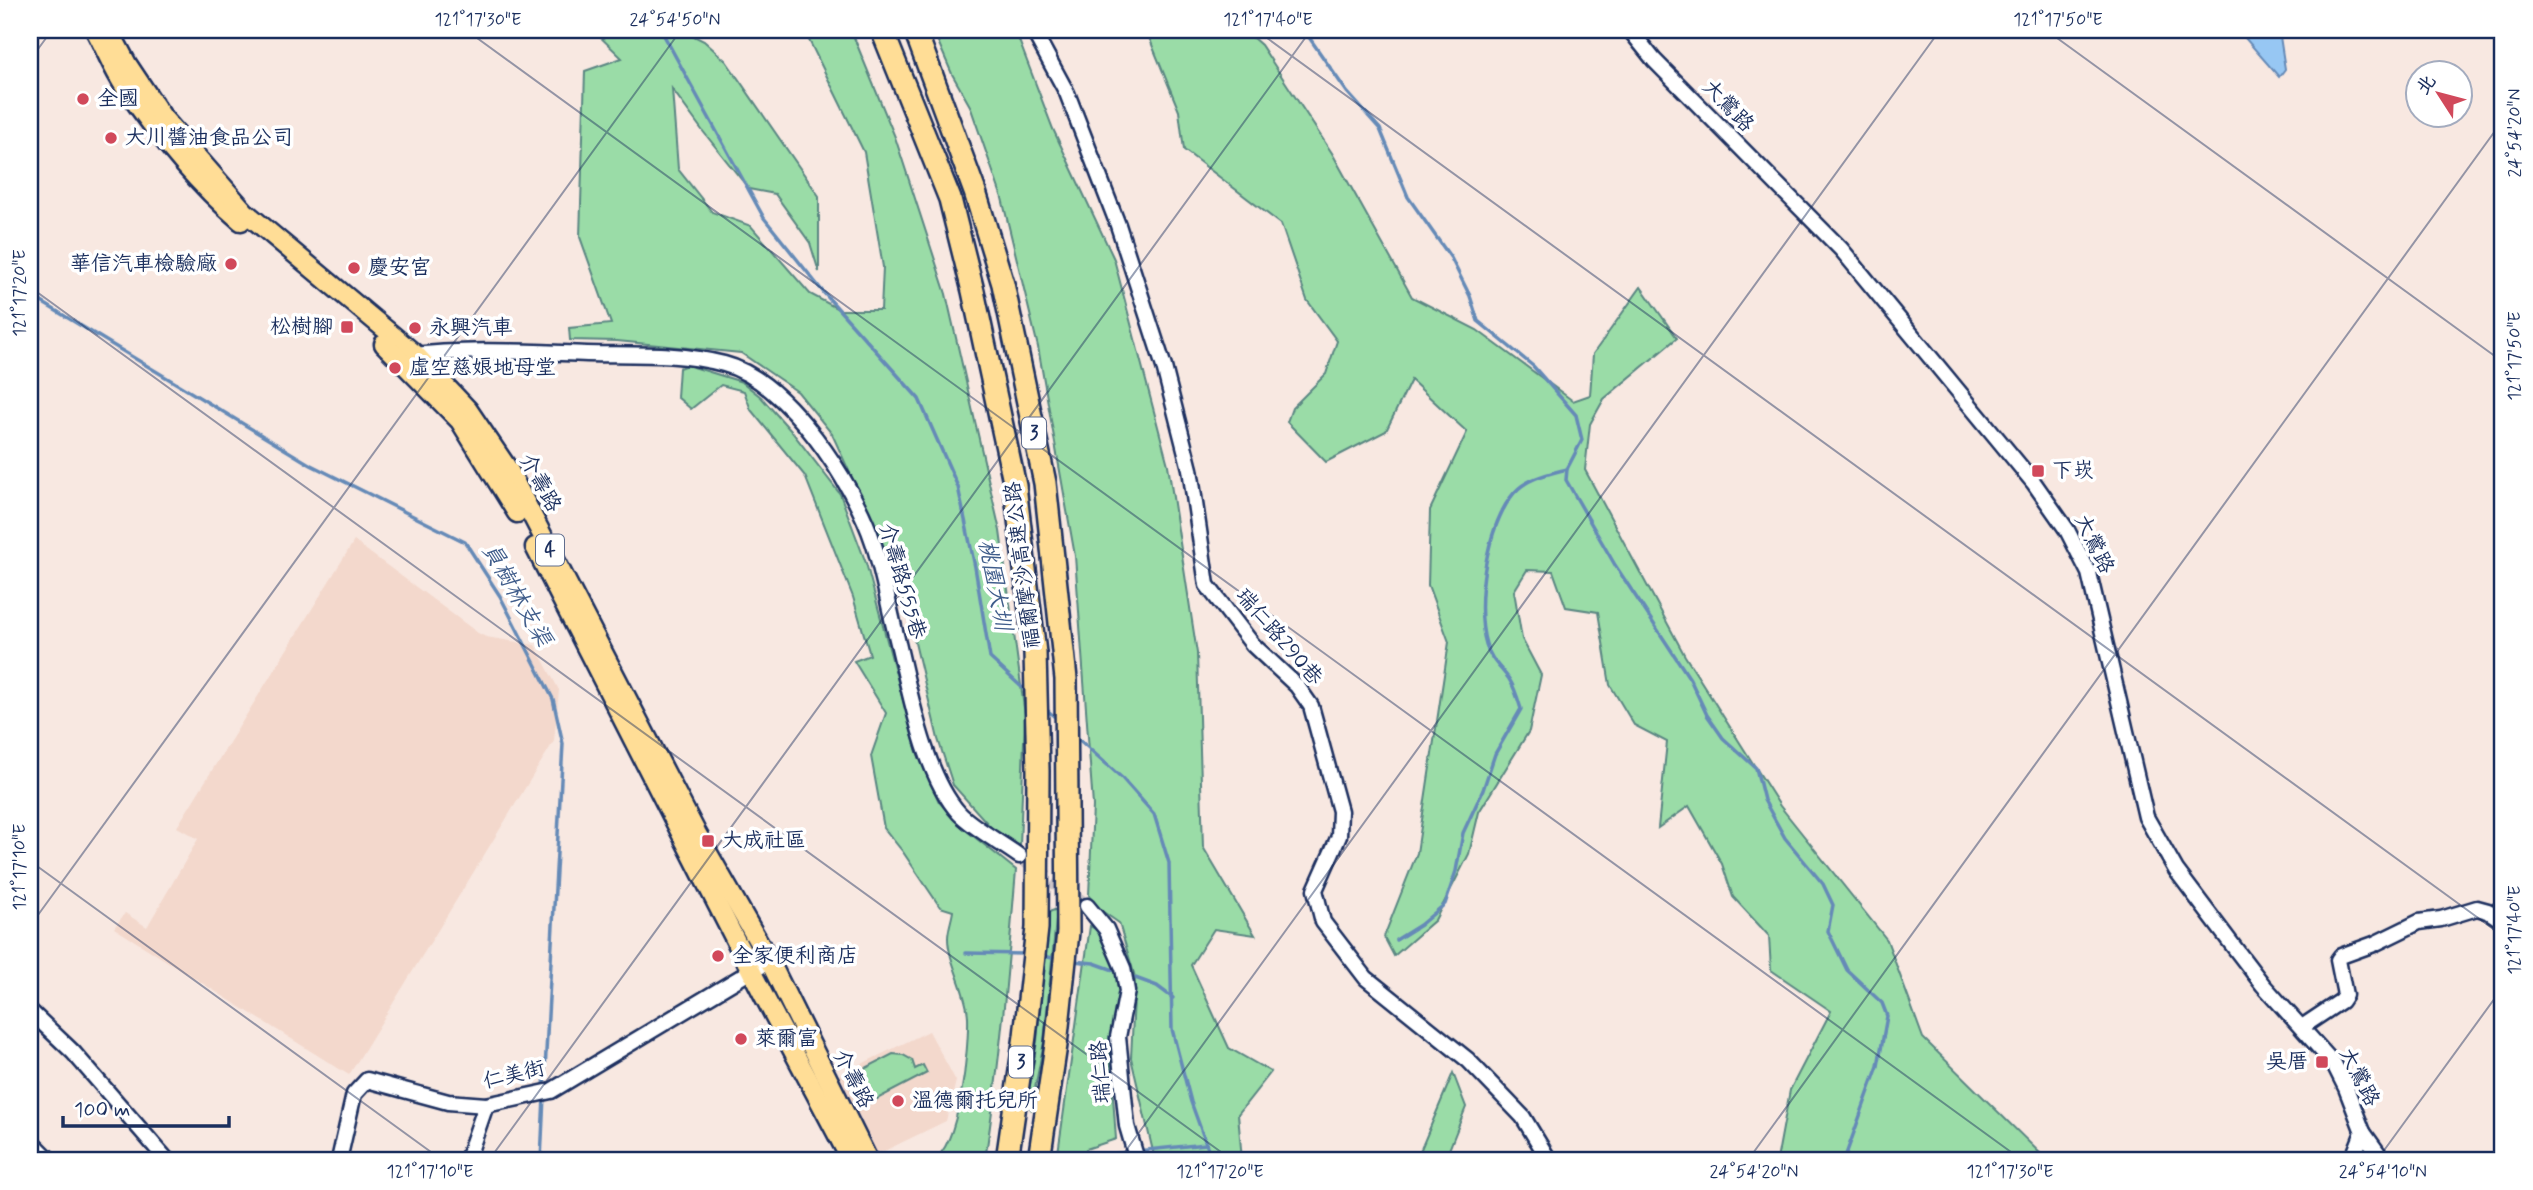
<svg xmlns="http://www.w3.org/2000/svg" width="2533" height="1190" font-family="Mynerve,'LXGW WenKai TC',sans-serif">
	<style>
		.built { fill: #f3d8cc }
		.green { fill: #9adca7; stroke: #5a8682; stroke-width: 2 }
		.water { fill: #97c7f3; stroke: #658ab7; stroke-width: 2 }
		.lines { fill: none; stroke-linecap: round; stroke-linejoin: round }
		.stream { stroke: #658ab7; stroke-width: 3.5 }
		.minor-tunnel { stroke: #ccc3c7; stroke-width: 14; stroke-dasharray: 14 7; stroke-linecap: butt }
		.minor-casing { stroke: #1b2f5e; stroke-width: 19 }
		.major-casing { stroke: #1b2f5e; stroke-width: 23 }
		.highway-casing { stroke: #1b2f5e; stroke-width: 26 }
		.minor { stroke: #fff; stroke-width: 14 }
		.major { stroke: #ffdd96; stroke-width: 18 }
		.highway { stroke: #ffdd96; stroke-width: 21 }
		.ticks { fill: none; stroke: #1b2f5e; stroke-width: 2; stroke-opacity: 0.45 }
		.poi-dot { fill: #d1495b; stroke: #fff; stroke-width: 2.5 }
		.labels { text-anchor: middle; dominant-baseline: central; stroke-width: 7; stroke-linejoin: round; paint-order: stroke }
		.shield { fill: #fff; stroke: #5f6d8e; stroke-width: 2 }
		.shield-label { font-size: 19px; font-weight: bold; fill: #1b2f5e }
		.poi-label { font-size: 21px; fill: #1b2f5e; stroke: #fff; text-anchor: start }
		.street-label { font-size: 21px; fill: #1b2f5e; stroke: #fff }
		.water-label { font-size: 23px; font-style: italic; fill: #405d8b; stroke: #fff }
		.neatline { fill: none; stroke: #1b2f5e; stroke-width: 2.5 }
		.ticks-label { font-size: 18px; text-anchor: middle; fill: #1b2f5e }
	</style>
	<rect width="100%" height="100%" fill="#f8e8e1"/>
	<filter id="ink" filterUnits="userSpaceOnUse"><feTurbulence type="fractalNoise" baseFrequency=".0143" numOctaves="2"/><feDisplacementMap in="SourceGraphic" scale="14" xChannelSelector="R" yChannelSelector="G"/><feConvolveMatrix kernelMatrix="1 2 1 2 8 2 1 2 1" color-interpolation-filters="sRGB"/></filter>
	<g filter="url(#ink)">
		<g class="built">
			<polygon points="354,541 478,633 486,637 535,645 559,690 554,741 349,1075 114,928 125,913 147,927 198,839 177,827"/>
			<polygon points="929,1031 956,1081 946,1121 872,1157 833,1078"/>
		</g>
		<g class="green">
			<polygon points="593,30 682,30 704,41 726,61 819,196 819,272 810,243 775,194 749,189 702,130 672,89 678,169 712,212 751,226 810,294 840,310 881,310 883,267 864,152 804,30 851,30 895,137 946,294 1000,531 1025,715 1020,846 996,833 953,785 938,739 901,584 832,434 798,392 741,353 617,341 570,340 569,328 611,324 580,237 585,71 622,58"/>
			<polygon points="933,30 1015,30 1053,129 1114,259 1168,465 1197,653 1203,847 1255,935 1214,929 1191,965 1229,1048 1271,1072 1238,1114 1242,1160 1155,1160 1131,1058 1135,977 1119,923 1092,904 1089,895 1093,806 1075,556 1038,347 1002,198 970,106 952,74"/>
			<polygon points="1146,30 1244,30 1261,45 1332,153 1412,297 1477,330 1573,401 1590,395 1593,354 1641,287 1677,338 1604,399 1590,424 1585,470 1685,656 1780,806 1887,940 1923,1038 2047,1160 1777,1160 1790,1090 1831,1011 1771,970 1769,936 1733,897 1722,864 1689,806 1658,828 1667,742 1634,725 1610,685 1598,612 1566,607 1553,571 1527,570 1514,591 1522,639 1541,675 1529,731 1479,812 1469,854 1435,920 1394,956 1384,937 1417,853 1449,642 1428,585 1430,510 1467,432 1411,380 1386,431 1326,462 1287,422 1292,408 1326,374 1337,341 1307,300 1281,224 1184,150 1179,111"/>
			<path d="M687,365L742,382L761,397L792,432L840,494L866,563L917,752L939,802L962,827L1016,870C1008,967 1000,1064 985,1160H933C960,1146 969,1047 968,1017C967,992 948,962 948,938C948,929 952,919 953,911L940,907L903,852L884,828L871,756L886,713L854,661L870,655L853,597L805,476L751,410L744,391L721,385L691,409L677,397L679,368Z"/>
			<polygon points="1057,909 1044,1042 1031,1109 1027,1103 1037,1041 1049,912"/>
			<polygon points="1090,926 1103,933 1122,985 1109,1039 1116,1139 1086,1149 1083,1160 1057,1160"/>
			<polygon points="893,1054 903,1055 912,1060 915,1069 923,1065 927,1073 858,1109 854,1101 859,1099 852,1091 852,1080 858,1072"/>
			<polygon points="1453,1073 1466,1107 1445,1160 1419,1160 1421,1149"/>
		</g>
		<polygon class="water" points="2238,30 2279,30 2285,69 2279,77"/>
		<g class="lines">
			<g class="stream">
				<polyline points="661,30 764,218 824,293 919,399 958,487 975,567 990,658 1027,692"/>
				<polyline points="1304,30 1347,92 1380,129 1408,197 1451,258 1470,296 1478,321 1533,366 1576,415 1582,440 1567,469 1566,480 1615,565 1690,679 1707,715 1723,738 1756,768 1764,800 1785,838 1823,884 1833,905 1828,931 1847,970 1882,1003 1887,1016 1878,1066 1844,1160"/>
				<polyline points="30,295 311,465 465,542 500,596 553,699 563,744 544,1088"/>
				<polyline points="1046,709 1058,720"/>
				<polyline points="1074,735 1122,778 1154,814 1169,863 1172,1029 1191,1102 1212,1160"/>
				<path d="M1396,940L1420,925L1445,904L1456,871L1463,833L1483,790L1495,754L1521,709C1518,699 1515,688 1509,679C1500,667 1490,659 1486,644C1474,604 1487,525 1514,493C1527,478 1548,474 1567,469"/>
				<polyline points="966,953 1027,954"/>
				<polyline points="1042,956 1058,959"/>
				<polyline points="1073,961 1094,963 1119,972"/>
				<polyline points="1130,976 1157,986 1173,998"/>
				<polyline points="1137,1151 1206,1144"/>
				<polyline points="541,1160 544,1096"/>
				<polyline points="1093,1160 1095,1156 1130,1152"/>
			</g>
			<polyline class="minor-tunnel" points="1019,856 1087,906"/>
			<g class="minor-casing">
				<g id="minor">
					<polyline points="1033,30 1067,93 1118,225 1164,367 1190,469 1207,585 1253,645 1297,686 1311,706 1340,811 1339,836 1315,890 1323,922 1366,978 1468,1060 1523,1117 1549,1160"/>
					<polyline points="1630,30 1654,60 1841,249 2034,483 2067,530 2089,573 2146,817 2176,870 2237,951 2263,985 2334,1064 2346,1088 2363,1132 2352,1160"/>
					<path d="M407,356C467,348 527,352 587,354C633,355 679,352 724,364C787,380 854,484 873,542C883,572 888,604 896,635C909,686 923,773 959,813C972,827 1003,844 1019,856"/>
					<polyline points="1087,906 1106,929 1123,968 1127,991 1118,1037 1127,1126 1137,1160"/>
					<polyline points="30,1011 73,1052 167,1160"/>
					<polyline points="2302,1027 2341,1001 2345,995 2338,960 2341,956 2374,944 2419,922 2441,919 2477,908 2488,911 2503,921"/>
					<polyline points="2363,1132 2383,1160"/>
					<polyline points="30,1140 50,1160"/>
					<polyline points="339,1160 354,1094 367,1080 448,1102 486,1105 551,1091 751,971 770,962"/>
					<polyline points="467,1160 486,1105"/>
				</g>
			</g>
			<g class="major-casing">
				<g id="major">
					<path d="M95,30C105,48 113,69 125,87C157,134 197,183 241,221"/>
					<polyline points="109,30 127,64 163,118 245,212 416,355 468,410 508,469 697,834 770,962 868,1160"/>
					<polyline points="384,344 460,421 517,513"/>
					<polyline points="535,547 764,996 851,1160"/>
				</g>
			</g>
			<g class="highway-casing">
				<g id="highway">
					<polyline points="882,30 950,199 973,291 1015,486 1035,653 1038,771 1037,928 1025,1036 1007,1160"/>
					<polyline points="915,30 975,192 1003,284 1045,483 1066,679 1068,932 1056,1045 1039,1160"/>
				</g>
			</g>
			<use href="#minor" class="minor"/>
			<use href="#major" class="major"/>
			<use href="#highway" class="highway"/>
		</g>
	</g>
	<path class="ticks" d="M466,30L2022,1160M1256,30L2503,936M2046,30L2503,362M30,60L52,30M30,287L1232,1160M30,861L442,1160M30,926L681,30M489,1160L1311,30M1119,1160L1940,30M1748,1160L2503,120M2377,1160L2503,987"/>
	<g class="poi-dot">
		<circle cx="83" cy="99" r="7"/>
		<circle cx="111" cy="138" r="7"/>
		<circle cx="231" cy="264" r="7"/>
		<circle cx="354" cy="268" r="7"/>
		<rect x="340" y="320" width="14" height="14" rx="3.5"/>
		<circle cx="415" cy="328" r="7"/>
		<circle cx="395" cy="368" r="7"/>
		<rect x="2031" y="464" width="14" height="14" rx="3.5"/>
		<rect x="701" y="834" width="14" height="14" rx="3.5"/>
		<circle cx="718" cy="956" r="7"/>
		<circle cx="741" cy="1039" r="7"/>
		<rect x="2315" y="1055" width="14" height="14" rx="3.5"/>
		<circle cx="898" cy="1101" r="7"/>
	</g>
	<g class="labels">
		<g class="shield">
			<rect x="1022" y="417.5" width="24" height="31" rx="5"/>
			<rect x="536" y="534.5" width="28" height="31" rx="5"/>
			<rect x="1009" y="1046.5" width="24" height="31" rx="5"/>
		</g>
		<g class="shield-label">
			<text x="1034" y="433">3</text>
			<text x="550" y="550">4</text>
			<text x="1021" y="1062">3</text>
		</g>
		<g class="poi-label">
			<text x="97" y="99">全國</text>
			<text x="125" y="138">大川醬油食品公司</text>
			<text x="217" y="264" text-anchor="end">華信汽車檢驗廠</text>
			<text x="368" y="268">慶安宮</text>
			<text x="333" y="327" text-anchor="end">松樹腳</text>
			<text x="429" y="328">永興汽車</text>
			<text x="409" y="368">虛空慈娘地母堂</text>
			<text x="2052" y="471">下崁</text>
			<text x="722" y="841">大成社區</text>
			<text x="732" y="956">全家便利商店</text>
			<text x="755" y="1039">萊爾富</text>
			<text x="2308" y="1062" text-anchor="end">吳厝</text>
			<text x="912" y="1101">溫德爾托兒所</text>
		</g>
		<g class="street-label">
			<text transform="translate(1728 106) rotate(46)">大鶯路</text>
			<text transform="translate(540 483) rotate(61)">介壽路</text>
			<text transform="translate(2094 544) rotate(64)">大鶯路</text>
			<text transform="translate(1023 565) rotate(-97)">福爾摩沙高速公路</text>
			<text transform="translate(902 581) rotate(74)">介壽路555巷</text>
			<text transform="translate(1279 637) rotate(49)">瑞仁路290巷</text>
			<text transform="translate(1101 1072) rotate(-94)">瑞仁路</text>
			<text transform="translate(514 1075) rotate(-13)">仁美街</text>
			<text transform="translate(2359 1077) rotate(63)">大鶯路</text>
			<text transform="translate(853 1079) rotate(63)">介壽路</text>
		</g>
		<g class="water-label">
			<text transform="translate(994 585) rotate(79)">桃園大圳</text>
			<text transform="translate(516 595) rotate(60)">員樹林支渠</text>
		</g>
	</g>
	<rect width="2533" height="1190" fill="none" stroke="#fff" stroke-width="77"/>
	<g transform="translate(2439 94) rotate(306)"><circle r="33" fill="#ffffff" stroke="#a4acbf" stroke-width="2"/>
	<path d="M0-5L12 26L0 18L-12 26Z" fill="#d1495b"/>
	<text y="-10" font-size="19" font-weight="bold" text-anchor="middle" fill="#1b2f5e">北</text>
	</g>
	<path d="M63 1116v10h166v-10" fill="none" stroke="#1b2f5e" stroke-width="3.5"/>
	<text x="74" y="1116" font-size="21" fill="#1b2f5e" stroke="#ffffff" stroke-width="5" paint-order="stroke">100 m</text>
	<rect x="38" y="38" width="2456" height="1114" class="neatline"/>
	<g class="ticks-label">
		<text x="478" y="25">121°17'30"E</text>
		<text x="675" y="25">24°54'50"N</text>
		<text x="1268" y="25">121°17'40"E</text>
		<text x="2058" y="25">121°17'50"E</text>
		<text transform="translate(2514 133) rotate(-90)" y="6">24°54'20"N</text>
		<text transform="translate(19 293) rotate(-90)" y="6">121°17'20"E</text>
		<text transform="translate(2514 356) rotate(-90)" y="6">121°17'50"E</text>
		<text transform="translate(19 867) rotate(-90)" y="6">121°17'10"E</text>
		<text transform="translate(2514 930) rotate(-90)" y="6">121°17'40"E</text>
		<text x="430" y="1177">121°17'10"E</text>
		<text x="1220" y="1177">121°17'20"E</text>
		<text x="1754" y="1177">24°54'20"N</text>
		<text x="2010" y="1177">121°17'30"E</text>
		<text x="2383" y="1177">24°54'10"N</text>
	</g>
</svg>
